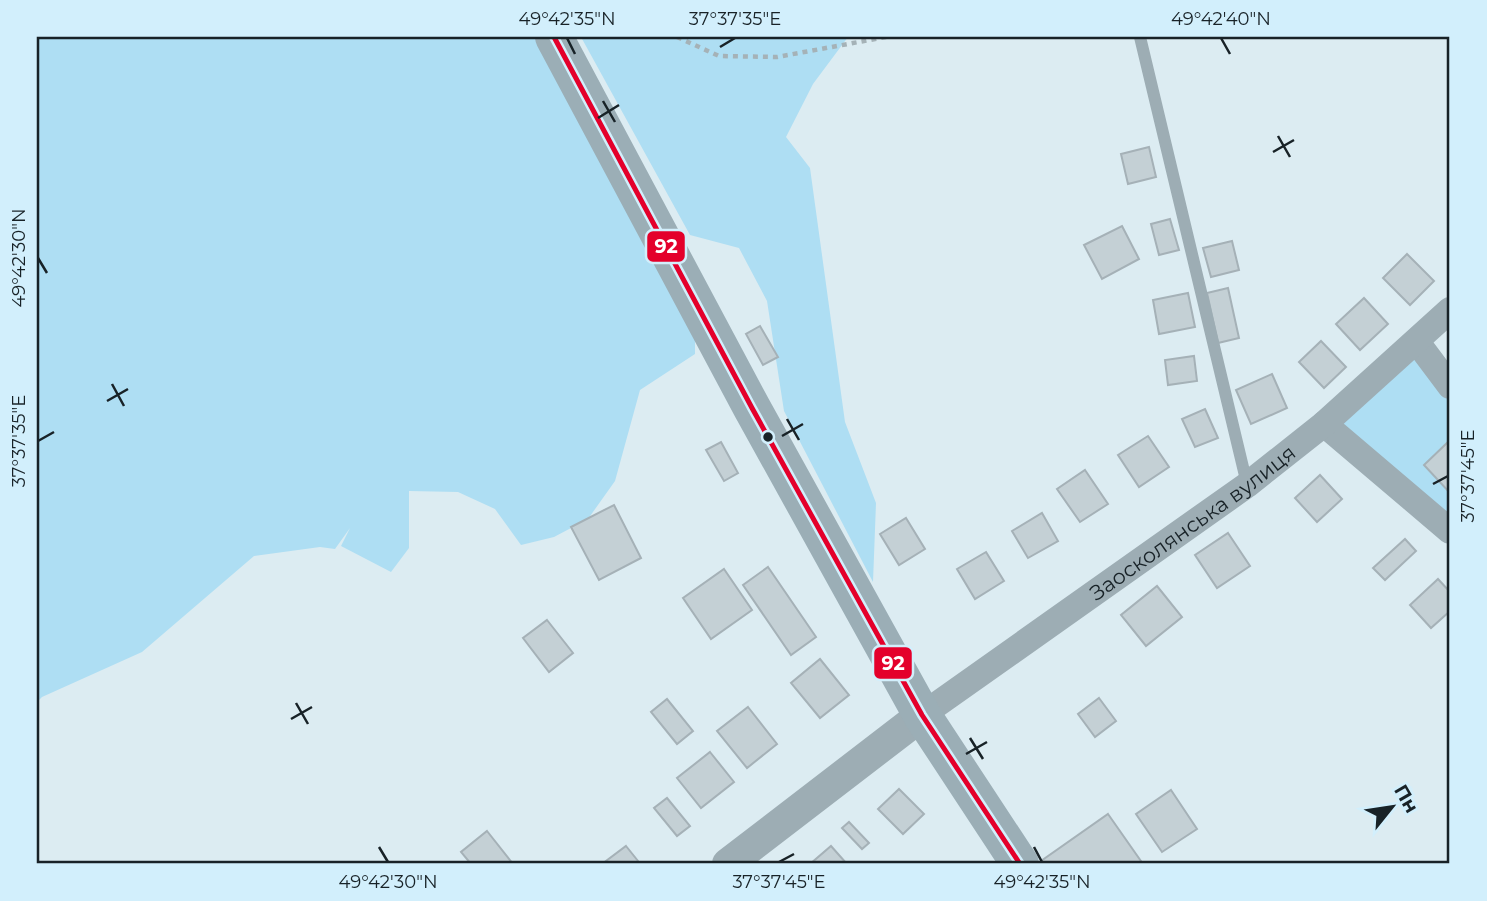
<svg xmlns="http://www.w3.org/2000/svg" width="1487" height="901" font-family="Montserrat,sans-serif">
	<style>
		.green { fill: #aedef3 }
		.building { fill: #c4d0d5; stroke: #a5b1b7; stroke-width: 2 }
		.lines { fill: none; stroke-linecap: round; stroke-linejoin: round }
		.path { stroke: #a5b2b7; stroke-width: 4.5; stroke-dasharray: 5 5; stroke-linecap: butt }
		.service { stroke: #9dadb4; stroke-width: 12 }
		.minor { stroke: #9dadb4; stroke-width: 26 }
		.tertiary { stroke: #9dadb4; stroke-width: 32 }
		.primary { stroke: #9baeb6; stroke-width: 38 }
		.bus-1-casing { stroke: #d2effc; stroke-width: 10 }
		.bus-1 { stroke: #e4002b; stroke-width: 5 }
		.ticks { fill: none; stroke: #182227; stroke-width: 2.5 }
		.bus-dot { fill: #182227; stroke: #d2effc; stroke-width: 2.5 }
		.labels { text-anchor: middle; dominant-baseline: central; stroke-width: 5; stroke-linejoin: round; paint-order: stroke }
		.street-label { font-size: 21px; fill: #182227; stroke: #d2effc }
		.line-badge { stroke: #d2effc; stroke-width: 2.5 }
		.badge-label { font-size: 19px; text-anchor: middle; font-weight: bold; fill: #fff }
		.neatline { fill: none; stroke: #182227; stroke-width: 2.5 }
		.ticks-label { font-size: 18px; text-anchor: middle; fill: #182227 }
	</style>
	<rect width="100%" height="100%" fill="#dcecf2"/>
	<g class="green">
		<polygon points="37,37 542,37 695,314 695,354 640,390 615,481 588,519 554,537 521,545 495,509 458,492 409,491 409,548 391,572 341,546 350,528 335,549 320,547 254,556 142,652 42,697 37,702"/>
		<polygon points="581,37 848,37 813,84 786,137 810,168 845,422 876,503 873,582 784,411 767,301 739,248 690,235"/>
		<polygon points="1417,342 1450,386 1450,531 1324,424"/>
	</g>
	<g class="building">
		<polygon points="1149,147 1156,177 1128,184 1121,154"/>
		<polygon points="1170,219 1179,250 1159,255 1151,224"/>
		<polygon points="1122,226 1139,259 1102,279 1084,245"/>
		<polygon points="1232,241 1239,270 1211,277 1203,248"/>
		<polygon points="1407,254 1434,281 1410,305 1383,278"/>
		<polygon points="1228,288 1239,338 1218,343 1207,293"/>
		<polygon points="1188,293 1195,327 1159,334 1153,300"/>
		<polygon points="1364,298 1388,324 1360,350 1336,324"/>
		<polygon points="760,326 778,357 763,365 746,334"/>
		<polygon points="1321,341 1346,367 1324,388 1299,362"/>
		<polygon points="1194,356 1197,381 1168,385 1165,360"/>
		<polygon points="1272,374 1287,408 1251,424 1236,390"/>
		<polygon points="1205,409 1218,438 1195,447 1182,419"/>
		<polygon points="1148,436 1169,467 1139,487 1118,455"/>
		<polygon points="721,442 738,473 724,481 706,450"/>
		<polygon points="1448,442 1450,444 1450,493 1424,465"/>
		<polygon points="1085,470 1108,504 1080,522 1057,489"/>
		<polygon points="1320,475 1342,499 1317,522 1295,498"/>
		<polygon points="614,505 641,558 599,580 571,527"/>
		<polygon points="1042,513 1058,541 1028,558 1012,531"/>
		<polygon points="906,518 925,549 899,565 880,534"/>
		<polygon points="1228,533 1250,566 1217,588 1195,555"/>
		<polygon points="1405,539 1416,551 1385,580 1373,568"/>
		<polygon points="986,552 1004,581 975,599 957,569"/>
		<polygon points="768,567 816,637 791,655 743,585"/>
		<polygon points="724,569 752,610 711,639 683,598"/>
		<polygon points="1438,579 1450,592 1450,611 1431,628 1410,605"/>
		<polygon points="1157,586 1182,617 1146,646 1121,615"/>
		<polygon points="547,620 573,653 549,672 523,638"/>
		<polygon points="820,659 849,695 820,718 791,683"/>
		<polygon points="1099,698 1116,721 1095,737 1078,714"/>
		<polygon points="667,699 693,731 677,744 651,712"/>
		<polygon points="748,707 777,744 747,768 717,731"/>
		<polygon points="710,752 734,782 701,808 677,778"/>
		<polygon points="899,789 924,814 903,834 878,809"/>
		<polygon points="1171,790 1197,829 1162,852 1136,814"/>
		<polygon points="667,798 690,826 677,836 654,808"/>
		<polygon points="1108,814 1143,864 1043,864 1041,861"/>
		<polygon points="849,822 869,843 862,849 842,828"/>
		<polygon points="487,831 513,864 471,864 461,852"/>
		<polygon points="626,846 638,861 634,864 602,864"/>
		<polygon points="831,846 847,864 810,864"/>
	</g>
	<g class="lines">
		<polyline class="path" points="677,37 719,56 777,57 886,37"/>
		<polyline class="service" points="1140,37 1247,484"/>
		<g class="minor">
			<polyline points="1417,342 1450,386"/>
			<polyline points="1324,424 1450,531"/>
			<path id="s1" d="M922,715L1247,485L1324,424L1450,310"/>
		</g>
		<polyline class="tertiary" points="728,864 922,715"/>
		<polyline class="primary" points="554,37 752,408 922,715 1020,864"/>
		<g class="bus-1-casing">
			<polyline id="bus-1" points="554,37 752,408 922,715 1020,864"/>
		</g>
		<use href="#bus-1" class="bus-1"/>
	</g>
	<path class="ticks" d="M567,38L575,54M1221,38L1230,54M720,47L735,38M603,101L615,122M598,118L619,105M1278,136L1290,157M1273,152L1294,140M38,258L47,273M112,384L124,406M107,401L128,389M787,419L799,440M782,436L803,424M38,441L54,432M1433,484L1448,476M296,703L308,724M291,719L312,707M970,738L983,759M966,754L987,742M379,847L388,862M1034,847L1042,862M779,862L794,854"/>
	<circle class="bus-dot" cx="768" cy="437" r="6"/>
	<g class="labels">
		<g class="street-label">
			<text stroke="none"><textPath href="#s1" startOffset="332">Заосколянська вулиця</textPath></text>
		</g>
	</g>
	<g class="line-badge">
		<rect x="646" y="230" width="40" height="33" rx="7" fill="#e4002b"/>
		<rect x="873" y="646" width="40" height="34" rx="7" fill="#e4002b"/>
	</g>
	<g class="badge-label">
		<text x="666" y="253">92</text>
		<text x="893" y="670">92</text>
	</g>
	<rect width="1487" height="901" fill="none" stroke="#d2effc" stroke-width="77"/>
	<g transform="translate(1392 807) rotate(60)" stroke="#d2effc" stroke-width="5" paint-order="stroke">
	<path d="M0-5L12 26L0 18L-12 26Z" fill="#182227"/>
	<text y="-10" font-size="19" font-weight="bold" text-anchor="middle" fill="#182227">Пн</text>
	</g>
	<rect x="38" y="38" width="1410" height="824" class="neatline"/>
	<g class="ticks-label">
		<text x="567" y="25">49°42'35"N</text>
		<text x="735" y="25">37°37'35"E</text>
		<text x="1221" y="25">49°42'40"N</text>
		<text transform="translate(19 258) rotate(-90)" y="6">49°42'30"N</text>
		<text transform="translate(19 441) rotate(-90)" y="6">37°37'35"E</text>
		<text transform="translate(1468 476) rotate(-90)" y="6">37°37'45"E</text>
		<text x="388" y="888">49°42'30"N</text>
		<text x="779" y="888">37°37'45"E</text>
		<text x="1042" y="888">49°42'35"N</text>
	</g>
</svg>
